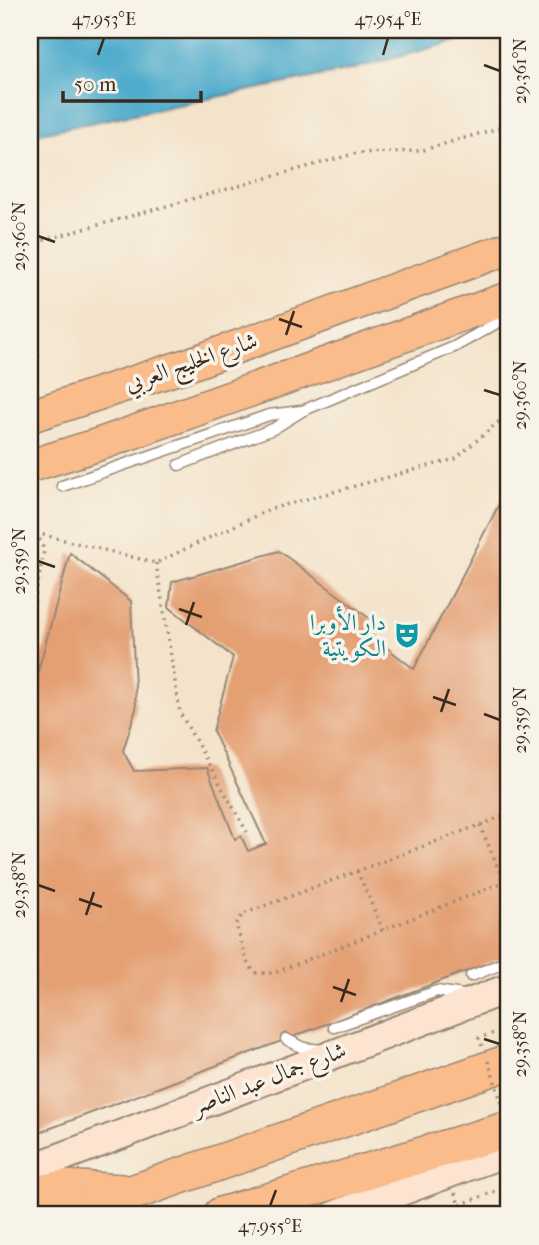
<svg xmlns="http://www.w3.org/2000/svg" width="539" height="1245" font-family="'IM FELL French Canon',Amiri,serif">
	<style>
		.water { fill: #4dabcc; stroke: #446a75; stroke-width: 2 }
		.building { fill: #e49f72 }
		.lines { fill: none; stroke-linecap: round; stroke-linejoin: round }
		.lane-casing { stroke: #988674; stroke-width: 13 }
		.secondary-casing { stroke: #988674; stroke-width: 32 }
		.primary-casing { stroke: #988674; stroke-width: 35 }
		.highway-casing { stroke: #988674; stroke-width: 38 }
		.path { stroke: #988674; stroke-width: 3.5; stroke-dasharray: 2 5; stroke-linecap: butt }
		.lane { stroke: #fff; stroke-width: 10 }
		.secondary { stroke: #fde4d1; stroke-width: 28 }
		.primary { stroke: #fabc8b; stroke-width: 32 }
		.highway { stroke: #fabc8b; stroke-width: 35 }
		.path-bridge { stroke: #988674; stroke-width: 3.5; stroke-dasharray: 2 5; stroke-linecap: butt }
		.ticks { fill: none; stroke: #3b2a1e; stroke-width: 2.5 }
		.labels { text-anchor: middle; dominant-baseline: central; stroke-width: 7; stroke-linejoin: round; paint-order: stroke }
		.street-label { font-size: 23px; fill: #3b2a1e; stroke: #f7f3e8 }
		.culture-label { font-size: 23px; fill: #0d838f; stroke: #f7f3e8; text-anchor: end }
		.neatline { fill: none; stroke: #3b2a1e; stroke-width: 2.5 }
		.ticks-label { font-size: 18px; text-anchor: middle; fill: #3b2a1e }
	</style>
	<rect width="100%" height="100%" fill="#f7f3e8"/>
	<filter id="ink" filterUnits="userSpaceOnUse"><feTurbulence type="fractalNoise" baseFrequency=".0143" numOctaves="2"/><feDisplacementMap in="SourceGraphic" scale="14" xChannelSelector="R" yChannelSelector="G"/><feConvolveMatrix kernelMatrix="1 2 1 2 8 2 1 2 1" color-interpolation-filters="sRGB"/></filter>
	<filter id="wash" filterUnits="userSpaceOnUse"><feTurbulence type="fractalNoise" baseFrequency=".00686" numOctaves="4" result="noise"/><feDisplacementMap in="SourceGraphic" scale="28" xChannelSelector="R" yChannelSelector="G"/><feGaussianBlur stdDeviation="1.57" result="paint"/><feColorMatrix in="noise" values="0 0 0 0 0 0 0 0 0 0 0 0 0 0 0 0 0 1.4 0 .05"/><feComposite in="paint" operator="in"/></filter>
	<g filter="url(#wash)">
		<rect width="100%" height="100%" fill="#f4e3ca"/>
		<polygon class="water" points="30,30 497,30 350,70 30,135"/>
		<g id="blocks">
			<polygon class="building" points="509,485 509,955 30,1136 30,701 70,553 131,601 136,709 123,751 134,771 207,768 235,839 241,836 248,851 266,844 213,731 233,657 169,607 172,582 279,551 377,624 372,636 414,669"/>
		</g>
	</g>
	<g filter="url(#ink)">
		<use href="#blocks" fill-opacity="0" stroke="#988674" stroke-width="2"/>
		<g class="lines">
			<g class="lane-casing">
				<g id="lane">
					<polyline points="179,465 273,429 302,411 454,347 509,316"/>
					<polyline points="62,486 269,415 301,411"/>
					<polyline points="471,976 509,961"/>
					<polyline points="334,1027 437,991 469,996"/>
					<polyline points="286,1039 303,1048 322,1050"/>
				</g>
			</g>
			<g class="secondary-casing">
				<g id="secondary">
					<polyline points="30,1169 509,988"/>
					<polyline points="336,1215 509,1151"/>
				</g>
			</g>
			<g class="primary-casing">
				<g id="primary">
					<polyline points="30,416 187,365 509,248"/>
					<polyline points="30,466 103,443 509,298"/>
				</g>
			</g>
			<g class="highway-casing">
				<g id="highway">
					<polyline points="30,1195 65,1188 121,1192"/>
					<polyline points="68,1215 509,1062"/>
					<polyline points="221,1215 509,1129"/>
				</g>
			</g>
			<g class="path">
				<polyline points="30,244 357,153 420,151 509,125"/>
				<polyline points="30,310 34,333 30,335"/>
				<polyline points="34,333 39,356"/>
				<polyline points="30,529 41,541 44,551 30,624"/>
				<polyline points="36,533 156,563 270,509 455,459 509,413"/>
				<polyline points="156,563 180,713 247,832"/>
				<polyline points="509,814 243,914 236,924 247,962 255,973 274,973 509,880"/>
				<polyline points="480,825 504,882"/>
				<polyline points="357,871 383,930"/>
				<polyline points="482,1046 479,1038 509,1028"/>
				<polyline points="455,1193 459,1205 509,1186"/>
			</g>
			<use href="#lane" class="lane"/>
			<use href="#secondary" class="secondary"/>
			<use href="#primary" class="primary"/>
			<use href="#highway" class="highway"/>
			<polyline class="path-bridge" points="488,1061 509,1125"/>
		</g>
	</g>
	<path class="ticks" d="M98,55L104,38M383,55L388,38M484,65L500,71M38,236L55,242M279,319L302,327M286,335L294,311M484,390L500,395M38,561L55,567M179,609L202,617M186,625L194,602M433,697L456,705M441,712L449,689M484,714L500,720M38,885L55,891M79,899L102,907M86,915L94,892M333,987L356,995M341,1002L349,979M484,1039L500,1044M270,1206L276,1190"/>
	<defs>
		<g id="theatre-bare" transform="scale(2.1)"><path d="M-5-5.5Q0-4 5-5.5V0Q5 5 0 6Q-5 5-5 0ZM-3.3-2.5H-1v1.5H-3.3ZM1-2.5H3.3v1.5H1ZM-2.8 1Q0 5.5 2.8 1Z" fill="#0f9aa8" stroke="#f7f3e8" stroke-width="2.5" paint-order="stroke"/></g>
	</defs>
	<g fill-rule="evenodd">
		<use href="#theatre-bare" x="407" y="635"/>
	</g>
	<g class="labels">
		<g class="street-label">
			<text transform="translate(191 362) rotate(-19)">شارع الخليج العربي</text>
			<text transform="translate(269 1078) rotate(-21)">شارع جمال عبد الناصر</text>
		</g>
		<g class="culture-label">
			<text x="386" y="622">دار الأوبرا<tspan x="386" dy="26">الكويتية</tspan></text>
		</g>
	</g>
	<rect width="539" height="1245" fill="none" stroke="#f7f3e8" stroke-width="77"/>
	<path d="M63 91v10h138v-10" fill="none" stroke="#3b2a1e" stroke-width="3.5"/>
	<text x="74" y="91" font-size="21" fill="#3b2a1e" stroke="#f7f3e8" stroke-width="5" paint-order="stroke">50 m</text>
	<rect x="38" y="38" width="462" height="1168" class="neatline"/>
	<g class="ticks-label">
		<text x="104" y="25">47.953°E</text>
		<text x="388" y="25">47.954°E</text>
		<text transform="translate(520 71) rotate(-90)" y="6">29.361°N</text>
		<text transform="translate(19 236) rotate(-90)" y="6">29.360°N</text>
		<text transform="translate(520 395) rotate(-90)" y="6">29.360°N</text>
		<text transform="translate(19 561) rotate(-90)" y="6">29.359°N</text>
		<text transform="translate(520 720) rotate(-90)" y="6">29.359°N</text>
		<text transform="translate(19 885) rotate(-90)" y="6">29.358°N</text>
		<text transform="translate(520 1044) rotate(-90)" y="6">29.358°N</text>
		<text x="270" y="1232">47.955°E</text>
	</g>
</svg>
